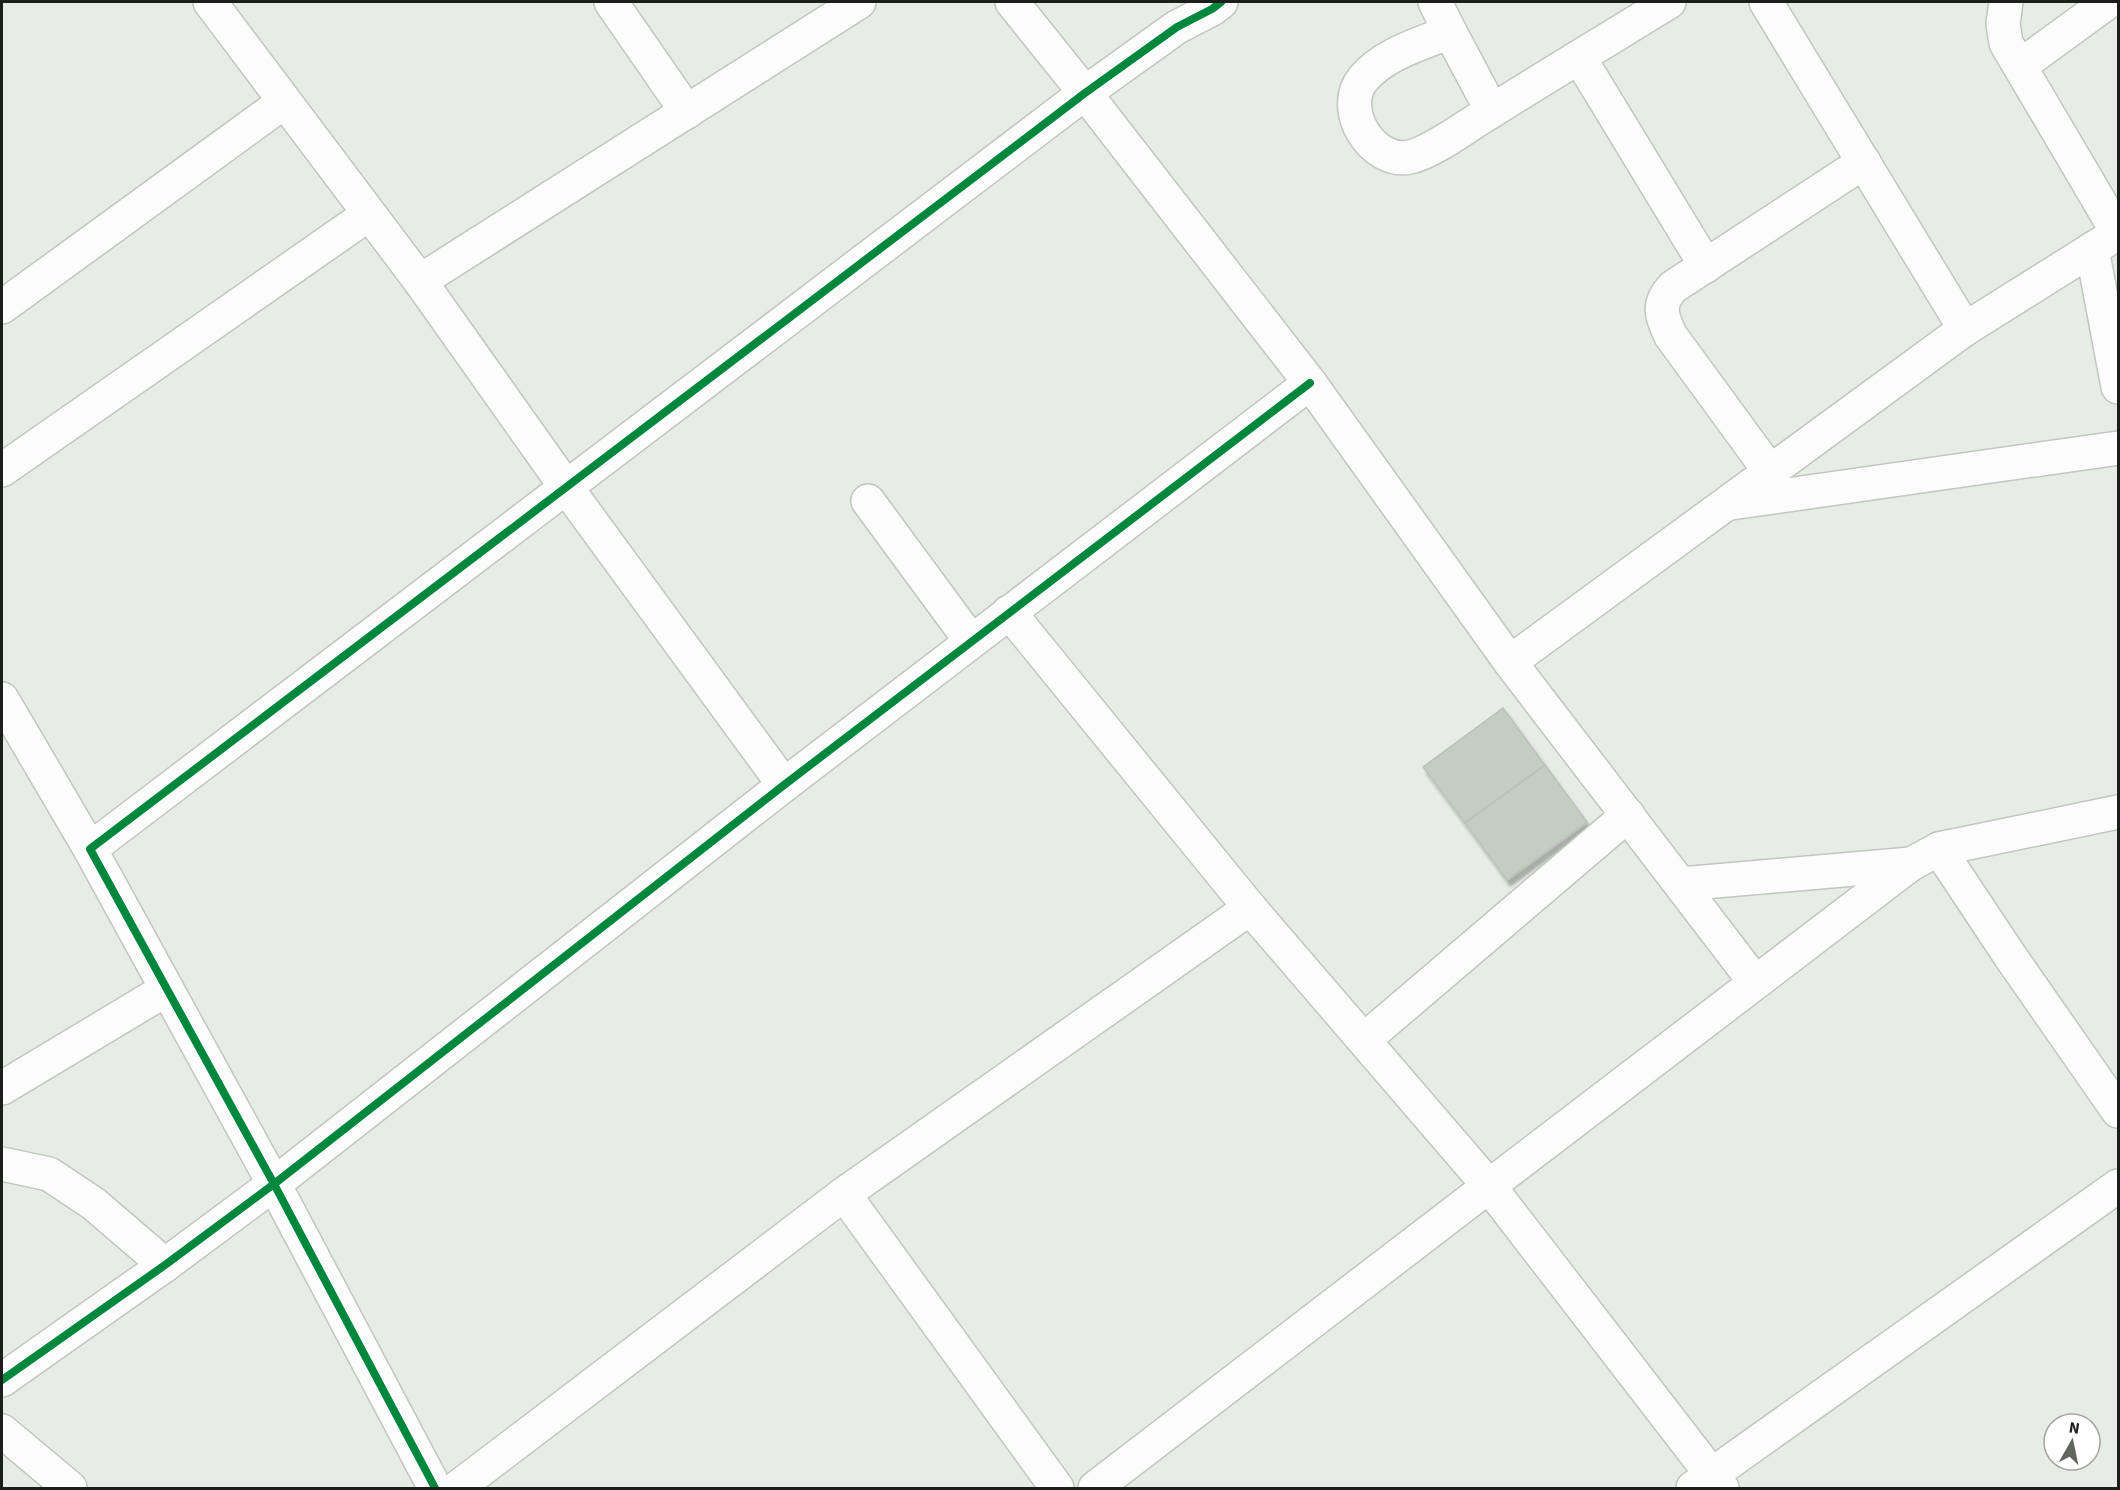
<svg xmlns="http://www.w3.org/2000/svg" width="2120" height="1490" font-family="'Source Sans 3',sans-serif">
	<style>
		.building { fill: #c3cdc1; stroke: #bdc0bc; stroke-width: 1.5; filter: url(#shadow) }
		.lines { fill: none; stroke-linecap: round; stroke-linejoin: round }
		.street-casing { stroke: #c2c6c1; stroke-width: 36 }
		.street { stroke: #fbfcfb; stroke-width: 33 }
		.cycleway-casing { stroke: #fff; stroke-width: 11 }
		.cycleway { stroke: #00873e; stroke-width: 8 }
	</style>
	<defs>
		<filter id="shadow"><feDropShadow dx="3.5" dy="6" stdDeviation="1.5" flood-color="#0004"/></filter>
	</defs>
	<rect width="100%" height="100%" fill="#e7ece6"/>
	<g class="building">
		<polygon points="1503,708 1545,765 1465,823 1423,767"/>
		<polygon points="1545,765 1587,822 1507,880 1465,823"/>
	</g>
	<g class="lines">
		<g class="street-casing">
			<g id="street">
				<polyline points="210,2 420,281 566,487 784,785"/>
				<polyline points="611,2 687,112"/>
				<polyline points="1012,2 1085,93 1310,383 1510,662 1965,329"/>
				<polyline points="1435,2 1450,32"/>
				<polyline points="1766,2 1965,329 2118,233"/>
				<polyline points="2006,2 2003,24 2006,43 2118,233"/>
				<polyline points="1579,57 1706,266"/>
				<polyline points="2020,66 2108,2"/>
				<path d="M1492,111L1450,32C1420,44 1384,54 1363,79C1338,110 1373,165 1410,157C1430,153 1464,128 1482,117C1544,78 1607,40 1669,2"/>
				<polyline points="2092,249 2118,387"/>
				<polyline points="420,281 859,2"/>
				<polyline points="2,307 284,102"/>
				<polyline points="2,470 369,214"/>
				<path d="M1771,473L1671,336C1661,316 1657,304 1673,287L1864,162"/>
				<polyline points="868,501 971,641"/>
				<polyline points="1731,503 2118,448"/>
				<polyline points="1009,612 1250,908 1489,1186 1095,1488"/>
				<polyline points="1510,662 1755,982"/>
				<polyline points="2,699 90,849"/>
				<polyline points="2118,812 1939,849 2010,956 2118,1111"/>
				<polyline points="1681,884 1911,864"/>
				<polyline points="1364,1040 1628,815"/>
				<polyline points="2,1088 167,989"/>
				<polyline points="2,1164 49,1174 94,1204 165,1265"/>
				<polyline points="844,1194 1057,1488"/>
				<polyline points="2,1380 165,1265 274,1184 784,785 1310,383"/>
				<polyline points="2,1431 70,1488"/>
				<polyline points="435,1488 274,1184 90,849 1085,93 1177,27 1212,9 1221,2"/>
				<polyline points="457,1488 844,1194 1250,908"/>
				<polyline points="1693,1488 2118,1186"/>
				<polyline points="1722,1488 1489,1186 1911,864 1939,849"/>
			</g>
		</g>
		<use href="#street" class="street"/>
		<g class="cycleway-casing">
			<g id="cycleway">
				<polyline points="2,1380 165,1265 274,1184 784,785 1310,383"/>
				<polyline points="435,1488 274,1184 90,849 1085,93 1177,27 1212,9 1221,2"/>
			</g>
		</g>
		<use href="#cycleway" class="cycleway"/>
	</g>
	<rect width="2120" height="1490" fill="none" stroke="#1b1e1a" stroke-width="6"/>
	<g transform="translate(2072 1442) rotate(9)"><circle r="28" fill="#ffffff" stroke="#a4a5a3" stroke-width="1.5"/>
	<path d="M0-4.5L10 22L0 15L-10 22Z" fill="#626661"/>
	<text y="-9" font-size="16" font-weight="bold" text-anchor="middle" fill="#1b1e1a">N</text>
	</g>
</svg>
